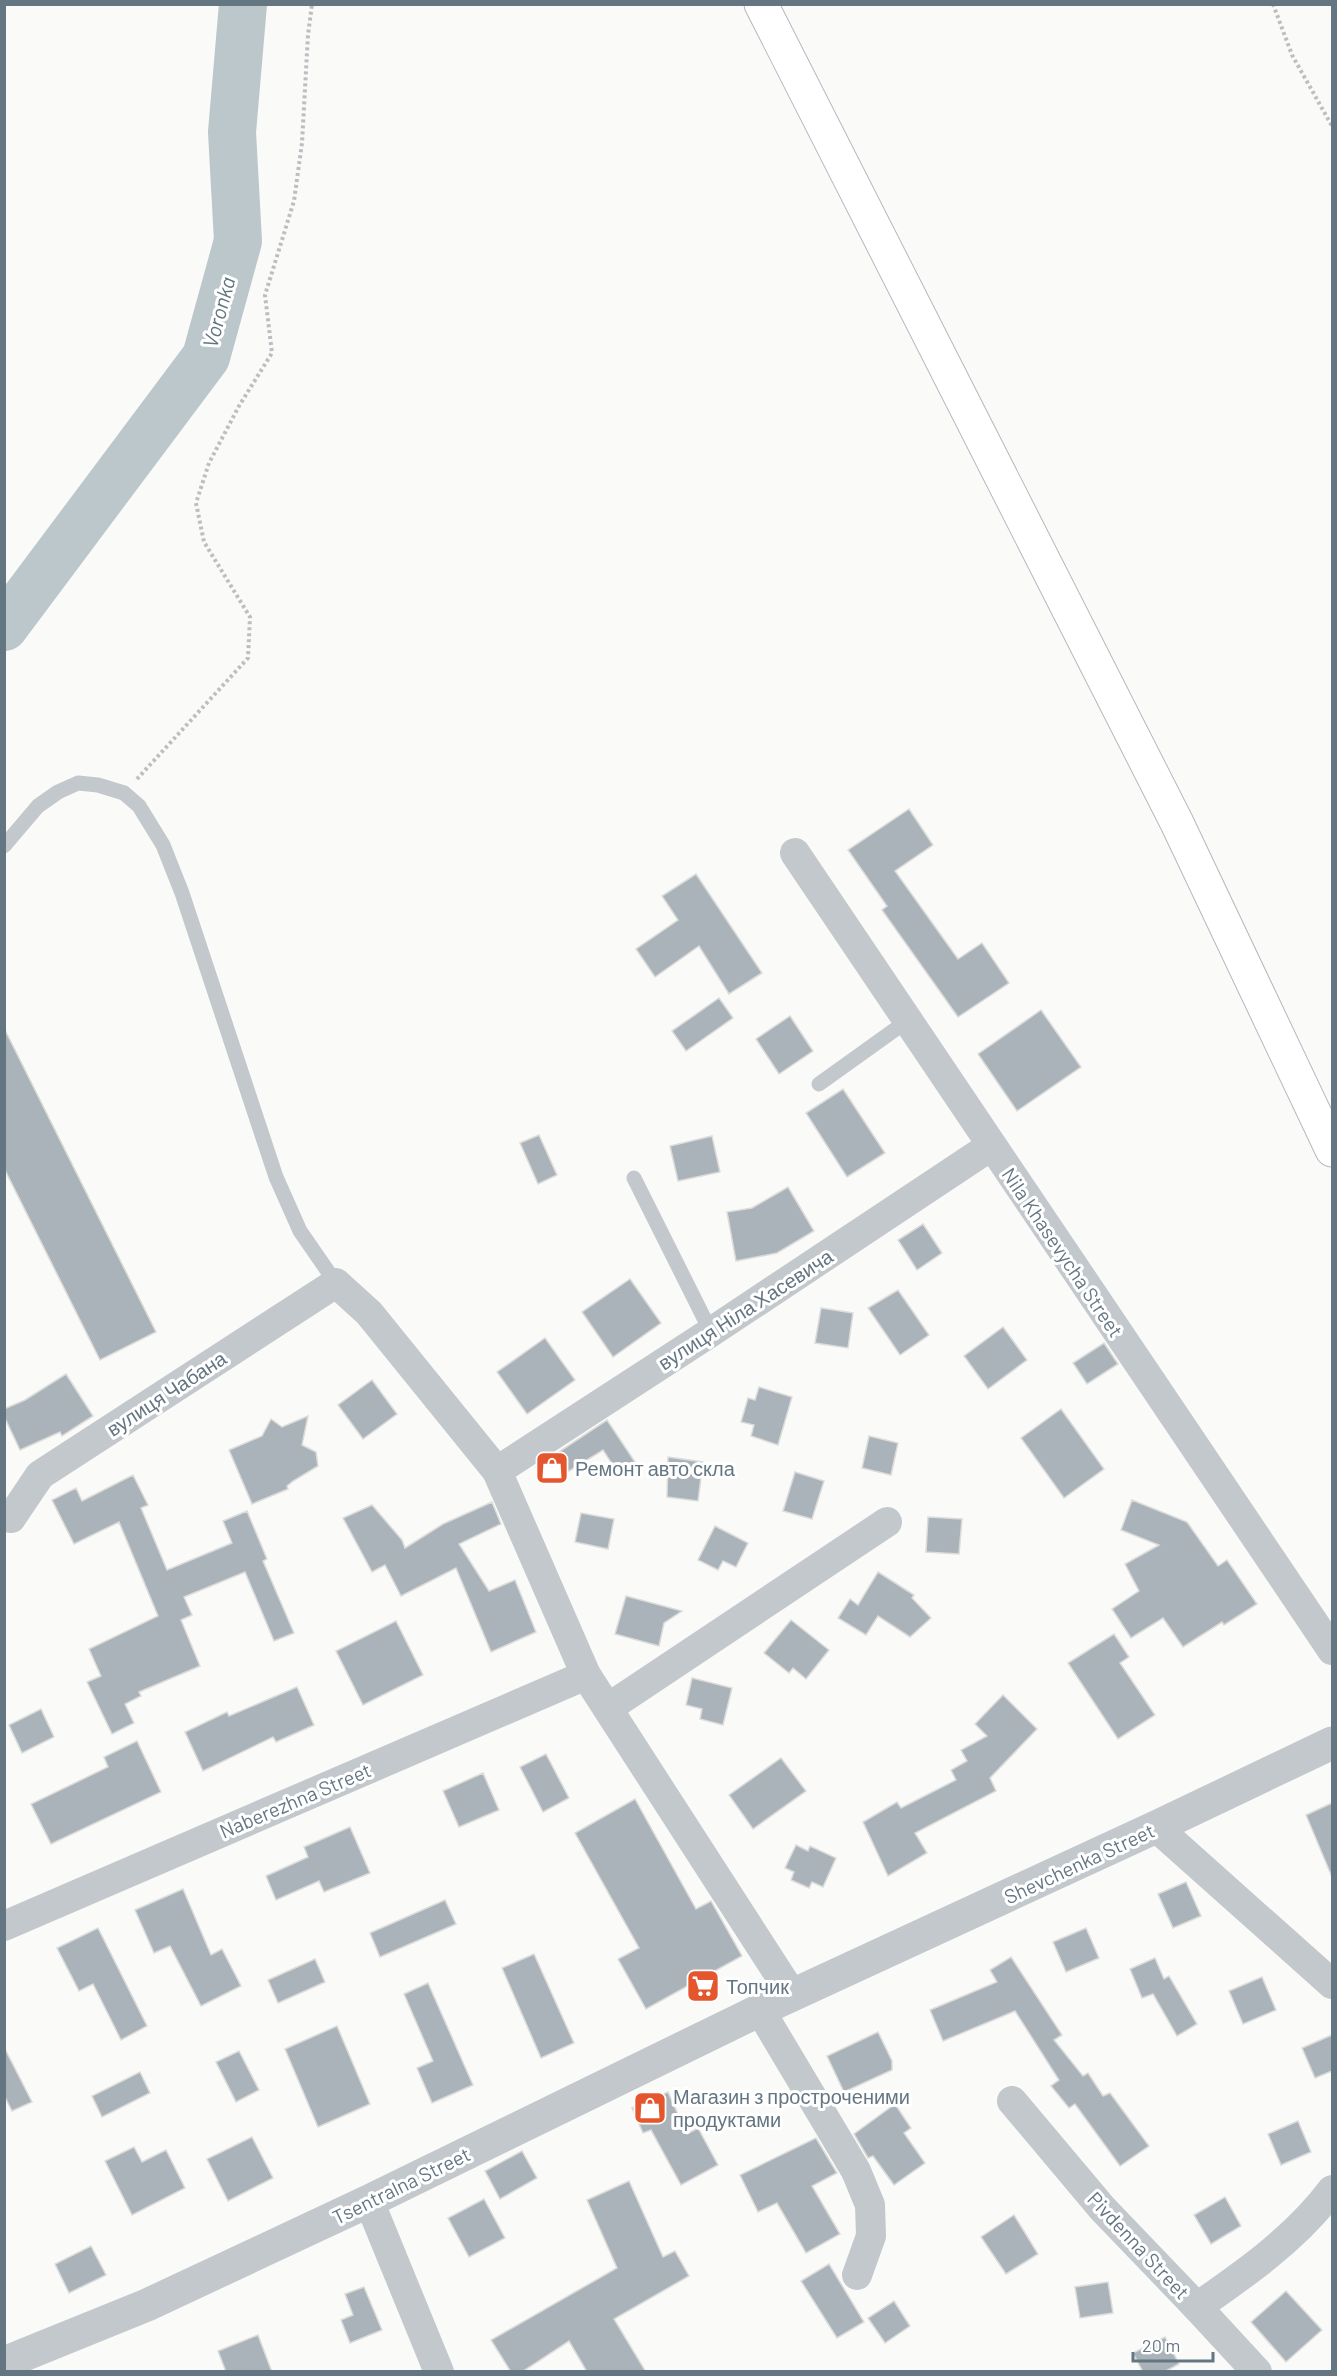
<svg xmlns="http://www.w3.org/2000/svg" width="1337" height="2376" font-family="Barlow,sans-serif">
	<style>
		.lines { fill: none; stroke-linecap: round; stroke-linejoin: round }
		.river { stroke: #bbc7cb; stroke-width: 48 }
		.building { fill: #aab3b9; stroke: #dcdcda; stroke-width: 1.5 }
		.trunk-casing { stroke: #b4b9bd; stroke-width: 35 }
		.path { stroke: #bbbfc2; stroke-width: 4; stroke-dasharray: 3 3; stroke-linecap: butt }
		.service { stroke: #c3c8cc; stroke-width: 15 }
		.minor { stroke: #c3c8cc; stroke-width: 30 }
		.tertiary { stroke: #c3c8cc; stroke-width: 33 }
		.trunk { stroke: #fff; stroke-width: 33 }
		.labels { text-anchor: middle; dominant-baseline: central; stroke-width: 6; stroke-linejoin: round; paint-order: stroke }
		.street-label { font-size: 20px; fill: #657683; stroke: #fff }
		.poi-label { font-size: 20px; fill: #657683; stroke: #fff; text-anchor: start }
		.water-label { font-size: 21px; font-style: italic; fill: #60757c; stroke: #fff }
	</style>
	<rect width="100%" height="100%" fill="#fafaf8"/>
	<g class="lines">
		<polyline class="river" points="4,627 206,357 238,241 232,132 243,4"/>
	</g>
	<g class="building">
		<polygon points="909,809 933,845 895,871 958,959 982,943 1009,983 958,1017 882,910 887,906 848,850"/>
		<polygon points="696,874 762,973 729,994 699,946 655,977 636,949 678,920 662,896"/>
		<polygon points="719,998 733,1018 686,1051 672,1031"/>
		<polygon points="1041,1010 1081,1067 1017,1111 978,1054"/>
		<polygon points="790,1016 813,1051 779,1074 756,1039"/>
		<polygon points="4,1028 156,1332 100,1360 4,1168"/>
		<polygon points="843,1089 885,1153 847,1177 806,1113"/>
		<polygon points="539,1135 557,1175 538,1184 520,1143"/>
		<polygon points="712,1136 720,1172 678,1181 670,1146"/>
		<polygon points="788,1187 814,1231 777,1253 736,1261 727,1212 752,1208"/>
		<polygon points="923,1224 942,1253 917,1270 898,1240"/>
		<polygon points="630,1279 661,1323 613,1357 582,1312"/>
		<polygon points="898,1290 929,1335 900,1355 868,1308"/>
		<polygon points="821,1308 853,1313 848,1348 815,1343"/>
		<polygon points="1003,1327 1027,1360 988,1389 964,1356"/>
		<polygon points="545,1338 575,1380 527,1414 497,1372"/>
		<polygon points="1104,1343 1118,1364 1087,1384 1073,1363"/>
		<polygon points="66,1374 93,1416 62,1436 60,1432 20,1450 4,1416 4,1409 25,1400"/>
		<polygon points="372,1380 397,1414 363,1439 338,1405"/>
		<polygon points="759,1387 792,1397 778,1445 751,1436 754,1425 741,1422 748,1398 755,1400"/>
		<polygon points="1061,1409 1104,1469 1064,1498 1021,1438"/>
		<polygon points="308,1416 302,1445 316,1452 318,1466 293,1481 287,1486 288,1489 252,1504 229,1450 262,1436 271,1419 282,1427"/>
		<polygon points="607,1420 635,1462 618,1473 603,1450 553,1481 545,1481 536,1467"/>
		<polygon points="869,1436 898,1443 891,1475 862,1468"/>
		<polygon points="668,1457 703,1462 698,1501 667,1497"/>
		<polygon points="795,1472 824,1481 812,1519 783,1511"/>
		<polygon points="133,1475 148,1505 141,1508 167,1570 232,1543 223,1521 247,1511 267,1559 263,1561 294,1633 274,1641 245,1572 184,1597 192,1615 181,1620 200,1666 139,1692 141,1696 125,1704 134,1723 112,1734 87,1682 101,1676 89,1649 158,1616 119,1522 74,1544 52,1500 76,1488 82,1501"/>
		<polygon points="1132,1500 1187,1522 1218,1566 1227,1560 1257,1604 1224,1625 1222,1622 1183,1647 1163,1618 1131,1638 1112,1609 1139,1591 1125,1564 1159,1545 1121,1530"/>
		<polygon points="492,1502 501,1524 459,1544 489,1591 515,1580 536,1632 491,1652 456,1568 401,1596 385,1565 372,1572 343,1518 372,1505 402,1540 405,1548 443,1524"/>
		<polygon points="581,1513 614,1519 608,1549 575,1542"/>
		<polygon points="928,1517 962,1519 959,1554 926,1552"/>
		<polygon points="715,1526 748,1543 736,1567 723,1561 718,1570 698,1560"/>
		<polygon points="878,1572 914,1595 912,1598 931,1618 910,1637 878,1616 866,1635 838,1618 850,1599 858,1605"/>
		<polygon points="626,1596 682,1611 664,1623 659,1646 615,1634"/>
		<polygon points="791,1620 829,1650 806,1679 793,1668 789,1673 764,1653"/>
		<polygon points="396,1621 423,1675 363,1705 336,1651"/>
		<polygon points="1114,1634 1129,1657 1120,1663 1155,1715 1118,1739 1068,1663"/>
		<polygon points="692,1678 732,1688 723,1725 700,1719 702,1709 686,1705"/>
		<polygon points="297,1687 314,1725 276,1742 273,1737 203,1771 185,1732 227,1712 229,1716"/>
		<polygon points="1003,1695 1037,1729 990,1778 996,1791 915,1833 927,1853 888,1876 863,1822 897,1802 901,1808 956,1780 951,1770 967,1761 961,1750 987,1736 975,1724"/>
		<polygon points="41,1709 54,1737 22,1753 9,1725"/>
		<polygon points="137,1741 161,1792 51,1844 31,1804 108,1767 104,1757"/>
		<polygon points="546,1754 569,1798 543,1812 520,1767"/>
		<polygon points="781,1758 806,1791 753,1829 729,1795"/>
		<polygon points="483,1773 499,1810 459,1827 443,1791"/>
		<polygon points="635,1799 696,1909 711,1901 742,1956 646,2009 618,1959 639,1948 575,1833"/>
		<polygon points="1332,1803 1332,1877 1306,1815"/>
		<polygon points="350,1827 370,1873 324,1892 319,1881 276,1900 266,1876 308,1857 304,1847"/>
		<polygon points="796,1845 808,1851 810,1846 836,1858 823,1887 812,1882 809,1888 791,1880 794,1872 785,1868"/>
		<polygon points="1186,1882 1201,1916 1173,1928 1158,1894"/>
		<polygon points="183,1889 211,1955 222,1949 241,1986 201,2006 170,1946 154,1953 135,1910"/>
		<polygon points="445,1900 456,1924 380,1957 370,1933"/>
		<polygon points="98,1928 147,2026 121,2040 93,1984 79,1991 57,1948"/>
		<polygon points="1086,1928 1099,1958 1066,1972 1053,1942"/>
		<polygon points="534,1954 574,2043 541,2058 502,1968"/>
		<polygon points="1011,1957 1062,2035 1054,2040 1083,2076 1088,2073 1103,2096 1110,2093 1149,2146 1120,2166 1075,2104 1069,2108 1051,2086 1059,2080 1015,2011 943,2041 930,2010 997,1982 990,1970"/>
		<polygon points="1155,1958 1164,1979 1169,1976 1197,2024 1177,2036 1153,1994 1142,1998 1130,1969"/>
		<polygon points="315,1959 325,1982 278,2003 268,1980"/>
		<polygon points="1262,1977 1276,2010 1243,2024 1229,1991"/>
		<polygon points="428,1983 473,2085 432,2103 417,2068 433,2061 404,1994"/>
		<polygon points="337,2026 370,2104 318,2127 285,2049"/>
		<polygon points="878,2032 892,2061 892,2070 844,2092 827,2056"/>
		<polygon points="1332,2035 1332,2071 1315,2078 1302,2048"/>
		<polygon points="4,2047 32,2102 12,2111 4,2095"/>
		<polygon points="239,2051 259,2090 236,2102 216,2062"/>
		<polygon points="140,2072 150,2093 102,2117 92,2096"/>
		<polygon points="668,2092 687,2134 698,2128 718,2165 681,2185 651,2130 643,2133 632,2108"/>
		<polygon points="895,2104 911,2128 904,2133 925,2163 894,2185 873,2156 868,2158 854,2134"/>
		<polygon points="1298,2121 1311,2152 1281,2165 1268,2134"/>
		<polygon points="252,2137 273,2178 228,2201 207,2159"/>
		<polygon points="816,2138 837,2173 812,2186 840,2234 806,2253 777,2203 758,2212 740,2175"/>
		<polygon points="134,2147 142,2162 166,2150 185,2188 132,2215 105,2161"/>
		<polygon points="522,2151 537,2178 500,2199 485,2171"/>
		<polygon points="629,2181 663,2257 675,2251 689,2276 614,2319 646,2372 587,2372 569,2341 522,2372 511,2372 491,2340 617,2268 587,2200"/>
		<polygon points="1225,2197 1241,2226 1211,2244 1194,2215"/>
		<polygon points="484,2199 505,2238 469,2257 448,2218"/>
		<polygon points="1014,2215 1038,2254 1006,2274 981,2237"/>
		<polygon points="91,2246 106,2275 69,2293 55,2264"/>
		<polygon points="829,2264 864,2322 837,2338 801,2281"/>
		<polygon points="1108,2282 1113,2313 1080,2318 1075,2287"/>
		<polygon points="364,2287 382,2330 350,2343 341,2320 353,2315 345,2294"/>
		<polygon points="1286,2291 1322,2330 1286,2362 1251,2322"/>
		<polygon points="894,2301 910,2326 885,2343 868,2318"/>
		<polygon points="258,2335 272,2372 226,2372 218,2351"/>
		<polygon points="1165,2337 1179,2364 1164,2372 1143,2372 1133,2353"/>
	</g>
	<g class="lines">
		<g class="trunk-casing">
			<polyline id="trunk" points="761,4 1177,823 1332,1150"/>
		</g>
		<g class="path">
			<polyline points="1273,4 1292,55 1332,126"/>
			<polyline points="137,779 248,658 250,617 204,542 196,503 209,463 239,406 272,353 265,295 294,201 302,143 308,35 312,4"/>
		</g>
		<g class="service">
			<polyline points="4,846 38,806 58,792 78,783 98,785 124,793 139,806 163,845 182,893 276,1177 300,1231 336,1283"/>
			<polyline points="819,1084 907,1021"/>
			<polyline points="634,1178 711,1332"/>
		</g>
		<g class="minor">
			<polyline points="795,853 1332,1650"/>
			<polyline points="497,1471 711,1332 991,1146"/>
			<polyline points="11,1518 40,1475 336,1283 369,1313 497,1471 586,1675 793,1996"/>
			<polyline points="608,1708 887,1522"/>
			<polyline points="1156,1827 1332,1984"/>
			<polyline points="4,1926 586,1675"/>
			<polyline points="760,2010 856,2171 870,2205 871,2236 857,2275"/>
			<path d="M1012,2101L1102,2208L1197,2307C1246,2273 1296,2238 1332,2190"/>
			<polyline points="369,2201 439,2372"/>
			<polyline points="1197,2307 1257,2372"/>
		</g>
		<polyline class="tertiary" points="4,2363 147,2305 369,2201 760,2010 1156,1827 1332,1743"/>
		<use href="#trunk" class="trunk"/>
	</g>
	<defs>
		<g id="shop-square" transform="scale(1.725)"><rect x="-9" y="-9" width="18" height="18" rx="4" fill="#e4572e" stroke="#fff"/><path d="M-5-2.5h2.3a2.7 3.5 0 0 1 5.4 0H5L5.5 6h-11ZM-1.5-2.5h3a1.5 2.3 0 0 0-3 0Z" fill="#fff"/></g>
		<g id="supermarket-square" transform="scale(1.725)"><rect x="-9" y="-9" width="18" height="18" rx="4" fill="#e4572e" stroke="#fff"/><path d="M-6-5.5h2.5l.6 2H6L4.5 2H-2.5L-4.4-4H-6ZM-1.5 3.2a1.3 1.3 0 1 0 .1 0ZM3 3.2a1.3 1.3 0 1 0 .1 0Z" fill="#fff"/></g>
	</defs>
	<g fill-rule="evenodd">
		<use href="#shop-square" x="552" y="1468"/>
		<use href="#supermarket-square" x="703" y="1986"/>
		<use href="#shop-square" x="650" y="2108"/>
	</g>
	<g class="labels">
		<g class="street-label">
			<text transform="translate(1063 1252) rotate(56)">Nila Khasevycha Street</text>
			<text transform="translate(745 1309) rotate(-33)">вулиця Ніла Хасевича</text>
			<text transform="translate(166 1393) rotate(-33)">вулиця Чабана</text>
			<text transform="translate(295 1800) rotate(-23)">Naberezhna Street</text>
			<text transform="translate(1079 1863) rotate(-25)">Shevchenka Street</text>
			<text transform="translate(401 2185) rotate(-26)">Tsentralna Street</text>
			<text transform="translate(1139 2245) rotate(47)">Pivdenna Street</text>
		</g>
		<g class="poi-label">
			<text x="575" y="1468">Ремонт авто скла</text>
			<text x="726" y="1986">Топчик</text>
			<text x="673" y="2096">Магазин з простроченими<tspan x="673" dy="23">продуктами</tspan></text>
		</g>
		<g class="water-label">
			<text transform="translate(218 312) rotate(-75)">Voronka</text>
		</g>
	</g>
	<rect width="1337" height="2376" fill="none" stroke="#657683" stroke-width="12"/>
	<path d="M1133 2352v9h80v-9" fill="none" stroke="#657683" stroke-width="3"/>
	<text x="1142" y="2352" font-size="18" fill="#657683" stroke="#ffffff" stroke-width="4.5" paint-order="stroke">20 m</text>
</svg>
